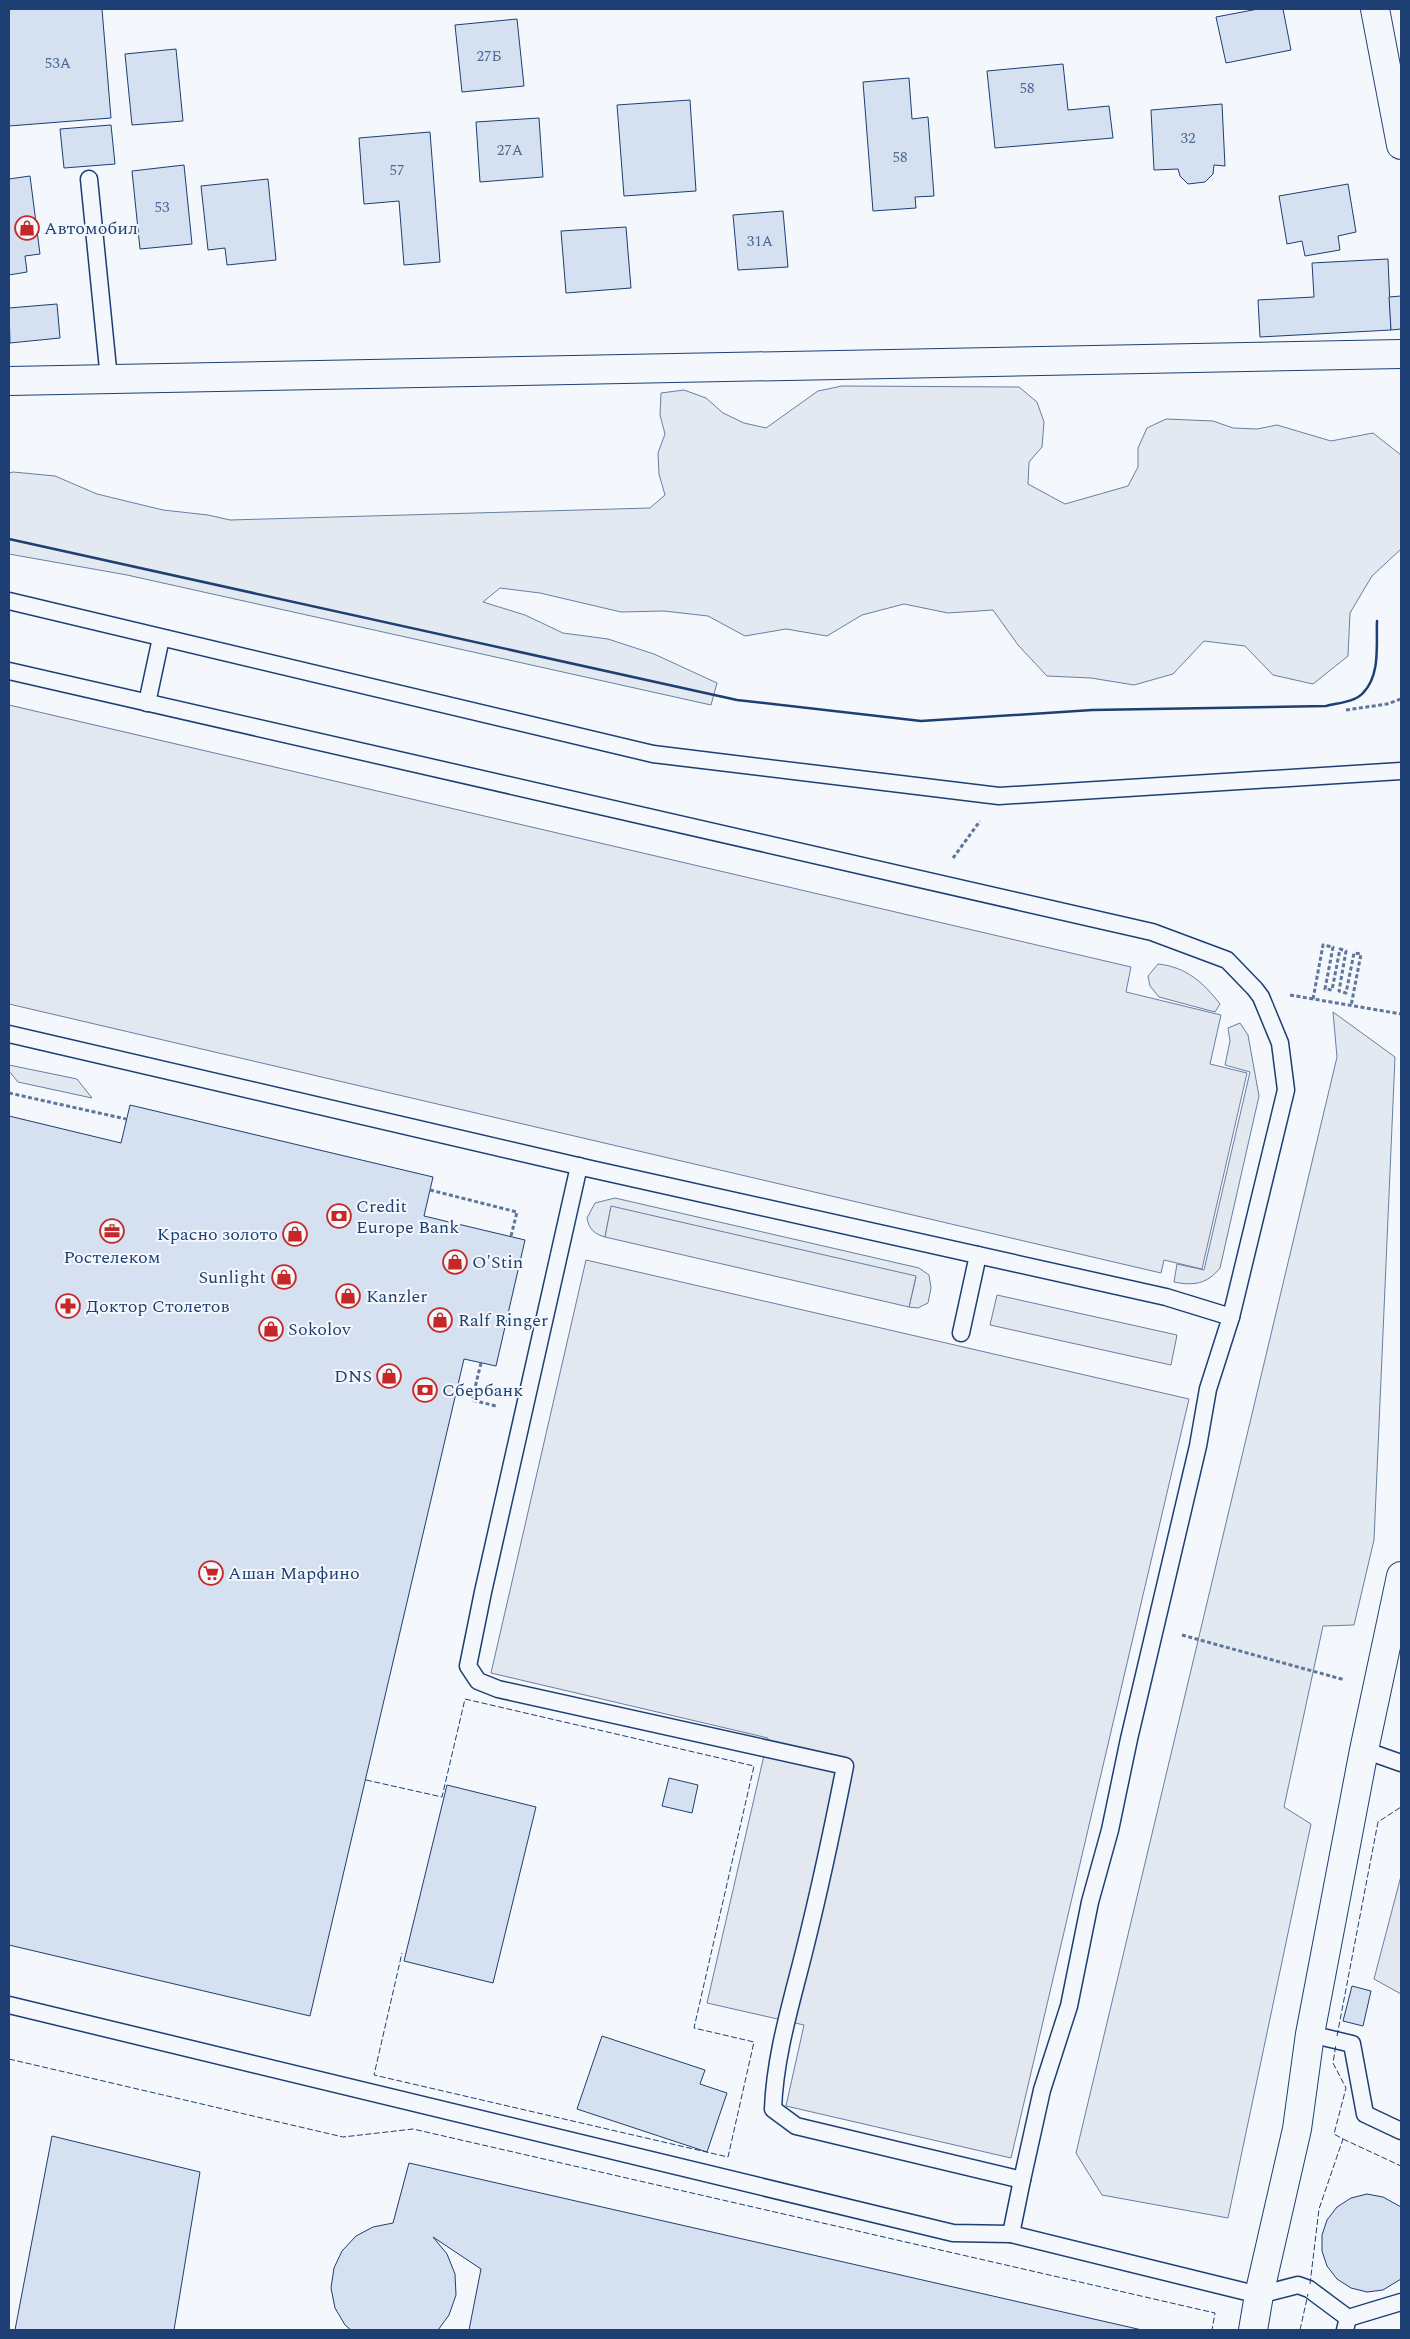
<svg xmlns="http://www.w3.org/2000/svg" width="1410" height="2339" font-family="Spectral,serif">
	<style>
		.green { fill: #e3e9f0; stroke: #687fa3 }
		.parking { fill: #e3e8f0; stroke: #687fa3 }
		.building { fill: #d5e0f0; stroke: #1d3f73 }
		.lines { fill: none; stroke-linecap: round; stroke-linejoin: round }
		.lane-casing { stroke: #1d3f73; stroke-width: 19 }
		.street-casing { stroke: #1d3f73; stroke-width: 30 }
		.secondary-casing { stroke: #1d3f73; stroke-width: 30 }
		.path { stroke: #5e769c; stroke-width: 3; stroke-dasharray: 4 2.5; stroke-linecap: butt }
		.lane { stroke: #f4f7fb; stroke-width: 16 }
		.street { stroke: #f4f7fb; stroke-width: 28 }
		.secondary { stroke: #f4f7fb; stroke-width: 28 }
		.fence { stroke: #1d3f73; stroke-width: 1; stroke-dasharray: 6 2.5; stroke-linecap: butt }
		.wall { stroke: #1d3f73; stroke-width: 2.5 }
		.labels { text-anchor: middle; dominant-baseline: central; stroke-width: 4; stroke-linejoin: round; paint-order: stroke }
		.number-label { font-size: 15px; fill: #4b6792 }
		.poi-label { font-size: 18px; fill: #1d3f73; stroke: #f4f7fb; text-anchor: start }
	</style>
	<rect width="100%" height="100%" fill="#f4f7fb"/>
	<g class="green">
		<polygon points="842,386 1019,387 1037,402 1044,422 1042,447 1029,462 1028,484 1065,504 1128,486 1138,467 1138,448 1147,428 1166,419 1213,421 1233,428 1257,429 1277,425 1331,441 1373,433 1401,455 1401,549 1372,576 1350,613 1348,656 1313,684 1273,675 1245,646 1204,641 1173,674 1134,685 1091,678 1047,676 1018,645 993,610 948,613 904,604 862,615 827,636 786,629 745,636 708,616 664,611 621,612 540,593 500,588 483,602 525,615 563,633 608,639 654,654 717,683 711,705 127,575 9,554 9,473 13,472 55,476 97,494 163,510 208,515 230,520 650,508 665,495 659,474 658,453 665,434 660,415 661,393 684,390 706,398 723,413 744,423 766,428 818,391"/>
		<path d="M1158,964C1186,967 1203,982 1220,1004L1215,1012L1159,997L1150,986L1148,976Z"/>
		<polygon points="1333,1012 1395,1057 1374,1540 1354,1625 1323,1626 1284,1807 1311,1824 1228,2218 1102,2195 1076,2153 1337,1057"/>
		<path d="M1240,1023L1248,1035L1259,1096L1220,1268C1207,1284 1194,1286 1174,1282L1177,1264L1204,1270L1250,1072L1225,1065L1230,1041L1228,1028Z"/>
		<polygon points="9,1065 77,1079 92,1098 18,1082 9,1071"/>
		<path d="M615,1198L919,1268L929,1275L931,1288L928,1303L918,1308L909,1307L916,1277L611,1207L605,1237C594,1234 589,1229 587,1218L595,1203Z"/>
	</g>
	<g class="parking">
		<polygon points="9,705 1131,967 1126,992 1221,1015 1210,1064 1247,1073 1202,1269 1164,1260 1161,1273 9,1004"/>
		<polygon points="611,1206 916,1276 909,1307 605,1237"/>
		<polygon points="586,1260 1189,1399 1011,2158 786,2106 804,2025 707,2003 768,1738 491,1673"/>
		<polygon points="997,1295 1177,1335 1171,1365 990,1325"/>
		<polygon points="1401,1876 1401,1994 1374,1979"/>
	</g>
	<g class="building">
		<polygon points="9,9 102,9 111,118 9,126"/>
		<polygon points="1258,9 1283,9 1291,50 1226,63 1216,17"/>
		<polygon points="517,19 524,86 462,92 455,25"/>
		<polygon points="176,49 183,121 132,125 125,54"/>
		<polygon points="1063,64 1068,110 1109,106 1113,138 995,148 987,71"/>
		<polygon points="909,78 912,119 928,117 934,196 915,197 916,208 873,211 863,82"/>
		<polygon points="690,100 696,191 624,196 617,105"/>
		<polygon points="1222,104 1225,166 1214,165 1213,174 1205,182 1188,184 1180,176 1178,169 1154,170 1151,110"/>
		<polygon points="539,118 543,177 480,182 476,122"/>
		<polygon points="111,125 115,164 64,168 60,129"/>
		<polygon points="430,132 440,262 404,265 399,201 364,204 359,138"/>
		<polygon points="184,165 192,244 140,249 132,171"/>
		<polygon points="30,176 40,254 25,256 27,272 9,275 9,179"/>
		<polygon points="268,179 276,260 227,265 225,248 208,250 201,186"/>
		<polygon points="1348,184 1356,232 1338,236 1340,250 1305,256 1302,241 1287,244 1279,196"/>
		<polygon points="783,211 788,267 738,270 733,215"/>
		<polygon points="626,227 631,288 566,293 561,231"/>
		<polygon points="1388,259 1391,330 1260,337 1258,300 1314,297 1312,263"/>
		<polygon points="1401,296 1401,329 1391,330 1389,297"/>
		<polygon points="57,304 60,338 10,343 9,308"/>
		<polygon points="130,1105 433,1177 424,1216 525,1240 496,1366 464,1359 310,2016 9,1945 9,1116 121,1143"/>
		<polygon points="669,1778 698,1785 692,1813 662,1806"/>
		<polygon points="447,1785 536,1807 493,1983 404,1961"/>
		<polygon points="1352,1986 1371,1991 1363,2026 1343,2021"/>
		<polygon points="602,2036 705,2070 700,2084 727,2093 707,2152 577,2109"/>
		<polygon points="52,2136 200,2172 174,2330 15,2330"/>
		<polygon points="409,2163 1142,2330 469,2330 481,2269 433,2237 447,2254 455,2274 456,2295 449,2315 438,2330 351,2330 345,2325 335,2308 331,2288 334,2268 342,2251 356,2236 373,2227 393,2223"/>
		<polygon points="1367,2194 1383,2197 1401,2207 1401,2279 1383,2290 1367,2292 1351,2288 1337,2279 1327,2266 1322,2251 1322,2235 1327,2220 1337,2207 1351,2198"/>
	</g>
	<g class="lines">
		<g class="lane-casing">
			<g id="lane">
				<polyline points="89,179 109,379"/>
				<polyline points="9,601 653,754 999,796 1401,771"/>
				<path d="M9,671L1152,932L1227,960L1255,989L1261,997L1280,1043L1286,1090L1231,1317L1208,1389L1198,1446L1129,1739L1110,1830L1090,1902L1069,2006L1042,2090L1022,2180L796,2126L773,2109C775,2054 792,2001 805,1948C820,1888 833,1827 845,1766L498,1689L478,1681L468,1666L483,1592L579,1166"/>
				<polyline points="147,703 161,638"/>
				<polyline points="9,1034 591,1169 1166,1297 1231,1317"/>
				<polyline points="961,1333 978,1255"/>
				<polyline points="1364,1750 1401,1763"/>
				<polyline points="9,2005 953,2233 1011,2234 1259,2295 1298,2285 1309,2289 1348,2318 1345,2330"/>
				<polyline points="1310,2034 1352,2044 1365,2114 1401,2131"/>
				<polyline points="1011,2234 1022,2180"/>
				<polyline points="1348,2318 1401,2302"/>
			</g>
		</g>
		<g class="street-casing">
			<polyline id="street" points="9,381 1401,354"/>
		</g>
		<g class="secondary-casing">
			<g id="secondary">
				<polyline points="1375,9 1401,145"/>
				<polyline points="1253,2330 1259,2295 1297,2129 1310,2034 1364,1750 1401,1576"/>
			</g>
		</g>
		<g class="path">
			<polyline points="1346,710 1387,704 1401,699"/>
			<polyline points="953,858 980,821"/>
			<polyline points="1290,995 1401,1014"/>
			<polyline points="1313,999 1323,945 1333,947 1325,989 1332,990 1340,949 1346,951 1339,991 1346,993 1354,953 1361,954 1351,1006"/>
			<polyline points="9,1093 126,1119"/>
			<polyline points="430,1190 517,1212 511,1236"/>
			<polyline points="481,1363 472,1400 496,1406"/>
			<polyline points="1182,1635 1345,1680"/>
		</g>
		<use href="#lane" class="lane"/>
		<use href="#street" class="street"/>
		<use href="#secondary" class="secondary"/>
		<g class="fence">
			<polyline points="366,1780 442,1797 465,1699 754,1766 694,2028 754,2042 728,2157 374,2075 402,1953"/>
			<polyline points="1337,2036 1378,1822 1401,1807"/>
			<polyline points="9,2059 343,2137 413,2129 1215,2313 1212,2330"/>
			<polyline points="1343,2139 1401,2166"/>
			<polyline points="1310,2284 1319,2209 1343,2139 1334,2134 1346,2088 1333,2063 1336,2044"/>
			<polyline points="1300,2330 1308,2294"/>
		</g>
		<path class="wall" d="M9,539L737,700L921,721L1092,710L1326,706C1338,703 1355,702 1363,693C1381,675 1376,643 1377,621"/>
	</g>
	<defs>
		<g id="shop-ring" transform="scale(1.25)"><circle r="9.5" fill="#f4f7fb" stroke="#c62828" stroke-width="1.5"/><path d="M-5-2.5h2.3a2.7 3.5 0 0 1 5.4 0H5L5.5 6h-11ZM-1.5-2.5h3a1.5 2.3 0 0 0-3 0Z" fill="#c62828"/></g>
		<g id="bank-ring" transform="scale(1.25)"><circle r="9.5" fill="#f4f7fb" stroke="#c62828" stroke-width="1.5"/><path d="M-6-4H6V4H-6ZM0-2.3a2.3 2.3 0 1 0 0 4.6a2.3 2.3 0 1 0 0-4.6Z" fill="#c62828"/></g>
		<g id="office-ring" transform="scale(1.25)"><circle r="9.5" fill="#f4f7fb" stroke="#c62828" stroke-width="1.5"/><path d="M-6-3h4V-5.5h4V-3h4V5H-6ZM-1-4.5V-3h2v-1.5ZM-6 0V1H6V0Z" fill="#c62828"/></g>
		<g id="pharmacy-ring" transform="scale(1.25)"><circle r="9.5" fill="#f4f7fb" stroke="#c62828" stroke-width="1.5"/><path d="M-2-6h4v4h4v4h-4v4h-4v-4h-4v-4h4Z" fill="#c62828"/></g>
		<g id="supermarket-ring" transform="scale(1.25)"><circle r="9.5" fill="#f4f7fb" stroke="#c62828" stroke-width="1.5"/><path d="M-6-5.5h2.5l.6 2H6L4.5 2H-2.5L-4.4-4H-6ZM-1.5 3.2a1.3 1.3 0 1 0 .1 0ZM3 3.2a1.3 1.3 0 1 0 .1 0Z" fill="#c62828"/></g>
	</defs>
	<g fill-rule="evenodd">
		<use href="#shop-ring" x="27" y="228"/>
		<use href="#bank-ring" x="339" y="1216"/>
		<use href="#office-ring" x="112" y="1231"/>
		<use href="#shop-ring" x="295" y="1234"/>
		<use href="#shop-ring" x="455" y="1262"/>
		<use href="#shop-ring" x="284" y="1277"/>
		<use href="#shop-ring" x="348" y="1296"/>
		<use href="#pharmacy-ring" x="68" y="1306"/>
		<use href="#shop-ring" x="440" y="1320"/>
		<use href="#shop-ring" x="271" y="1329"/>
		<use href="#shop-ring" x="389" y="1376"/>
		<use href="#bank-ring" x="425" y="1390"/>
		<use href="#supermarket-ring" x="211" y="1573"/>
	</g>
	<g class="labels">
		<g class="number-label">
			<text x="489" y="56">27Б</text>
			<text x="58" y="63">53А</text>
			<text x="1027" y="88">58</text>
			<text x="1188" y="138">32</text>
			<text x="510" y="150">27А</text>
			<text x="900" y="157">58</text>
			<text x="397" y="170">57</text>
			<text x="162" y="207">53</text>
			<text x="760" y="241">31А</text>
		</g>
		<g class="poi-label">
			<text x="44" y="228">Автомобил</text>
			<text x="356" y="1206">Credit<tspan x="356" dy="21">Europe Bank</tspan></text>
			<text x="278" y="1234" text-anchor="end">Красно золото</text>
			<text x="112" y="1257" text-anchor="middle">Ростелеком</text>
			<text x="472" y="1262">O'Stin</text>
			<text x="266" y="1277" text-anchor="end">Sunlight</text>
			<text x="366" y="1296">Kanzler</text>
			<text x="86" y="1306">Доктор Столетов</text>
			<text x="458" y="1320">Ralf Ringer</text>
			<text x="288" y="1329">Sokolov</text>
			<text x="372" y="1376" text-anchor="end">DNS</text>
			<text x="442" y="1390">Сбербанк</text>
			<text x="228" y="1573">Ашан Марфино</text>
		</g>
	</g>
	<rect width="1410" height="2339" fill="none" stroke="#1d3f73" stroke-width="20"/>
</svg>
